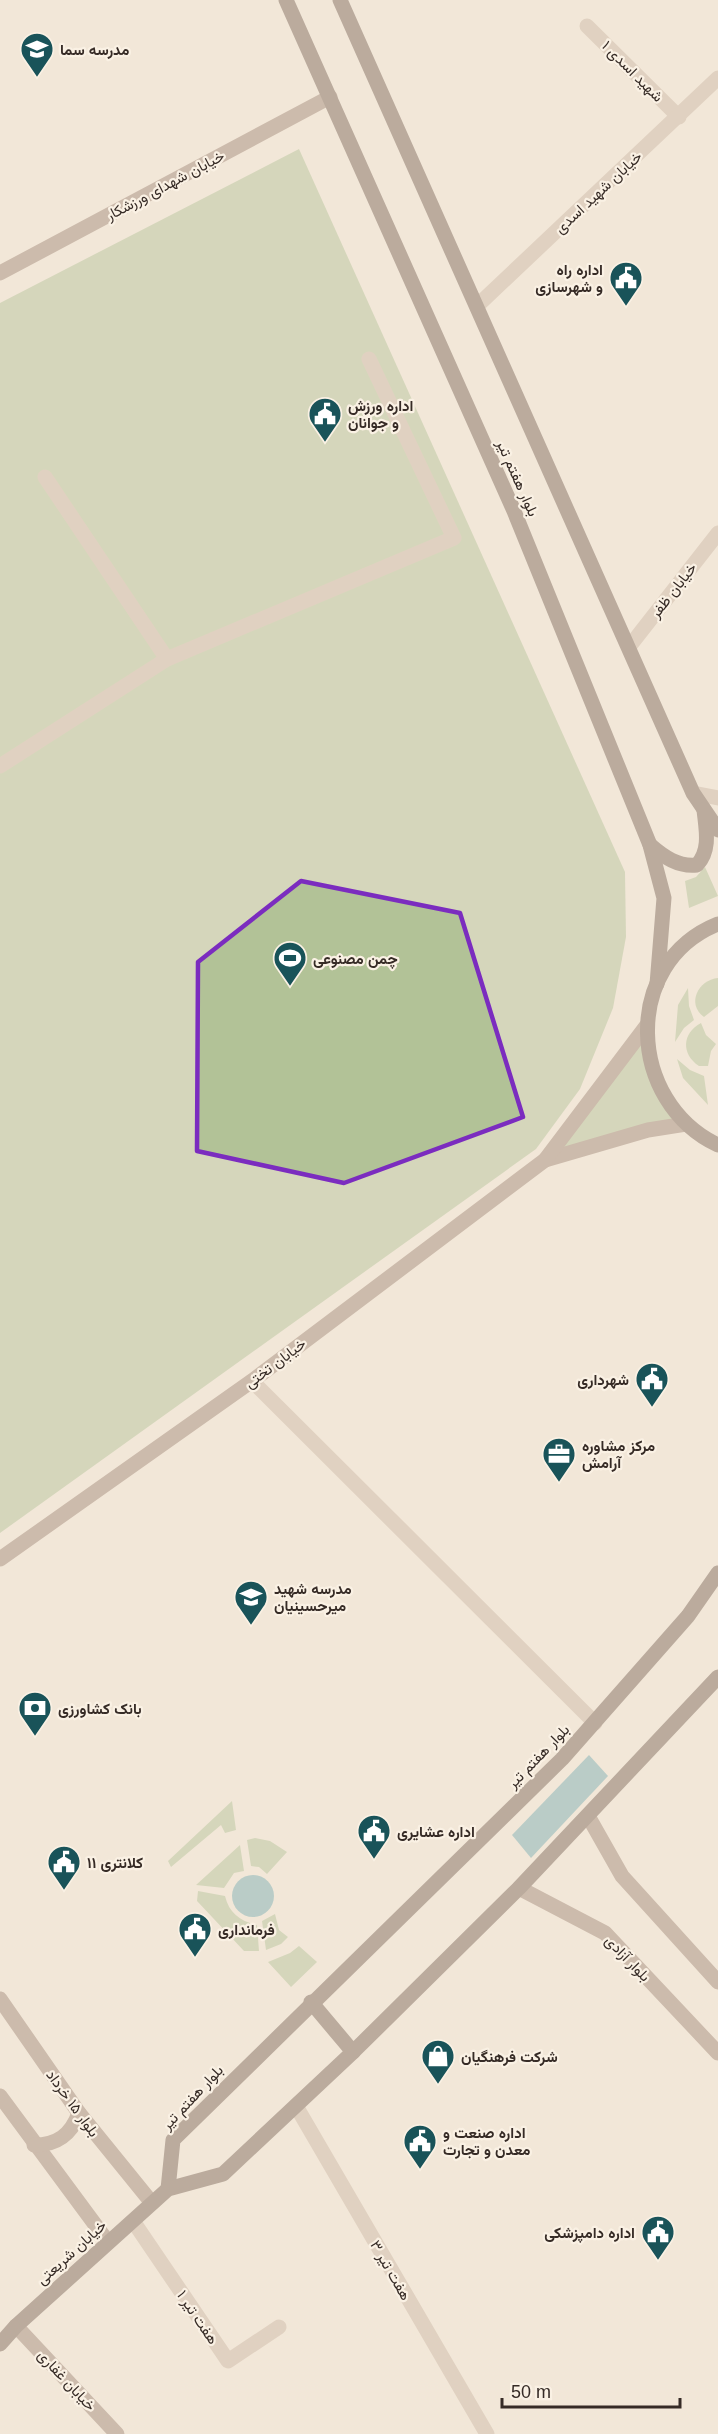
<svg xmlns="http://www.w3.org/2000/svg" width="718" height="2434" font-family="Helvetica,Vazirmatn,sans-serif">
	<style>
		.green { fill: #b2c297 }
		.water { fill: #76acb1 }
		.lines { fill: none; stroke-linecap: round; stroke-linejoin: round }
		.street { stroke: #cbb7a4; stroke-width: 15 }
		.secondary { stroke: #9e8575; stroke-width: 15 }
		.primary { stroke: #786356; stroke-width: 15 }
		.marked { fill: none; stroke: #7b2cbf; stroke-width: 4.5; stroke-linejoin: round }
		.labels { text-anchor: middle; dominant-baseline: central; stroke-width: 4.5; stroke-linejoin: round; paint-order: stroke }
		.poi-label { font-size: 15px; font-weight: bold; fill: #362b26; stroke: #faf1e4; text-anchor: start }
		.street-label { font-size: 15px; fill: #362b26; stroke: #faf1e4 }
	</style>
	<rect width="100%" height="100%" fill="#f2e7d8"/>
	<g class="green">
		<polygon points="299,149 625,872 626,937 613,1008 580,1089 536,1149 0,1533 0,303"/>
		<polygon points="705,867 718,896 689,908 685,881 696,877"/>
		<path d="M718,978V1006L704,1017C686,1004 698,980 718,978Z"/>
		<polygon points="688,988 689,1006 694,1020 684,1028 675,1042 678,1005"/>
		<path d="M701,1023L706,1035L716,1044L711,1051L708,1066H699C681,1054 682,1033 701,1023Z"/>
		<polygon points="644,1036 678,1122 555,1153"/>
		<polygon points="677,1059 690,1070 704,1076 708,1105 683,1078"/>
		<polygon points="232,1801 236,1830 225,1833 221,1825 171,1867 168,1861"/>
		<polygon points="255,1838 270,1841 287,1852 267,1874 259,1867 251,1866 247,1840"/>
		<polygon points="240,1845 244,1871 234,1873 224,1888 196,1885"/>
		<path d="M198,1891L225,1896C229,1913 240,1921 257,1925L259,1951H244L197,1901Z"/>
		<polygon points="275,1914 279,1930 288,1937 281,1944 266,1950 262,1921"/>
		<polygon points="299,1946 317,1962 291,1987 268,1962 290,1953"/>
	</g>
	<g class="water">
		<polygon points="589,1755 608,1776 531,1858 512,1835"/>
		<circle cx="253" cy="1896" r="21"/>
	</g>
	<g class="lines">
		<g class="street">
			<polyline points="587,26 679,117"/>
			<polyline points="477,306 718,78"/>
			<polyline points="45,477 167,659"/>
			<polyline points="629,647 718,533"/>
			<polyline points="0,766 167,659 454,538 369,359"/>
			<polyline points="693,793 718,798"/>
			<polyline points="252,1381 595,1723"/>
			<polyline points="296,2106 487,2434"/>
			<polyline points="133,2221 228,2361 279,2327"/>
		</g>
		<g class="secondary">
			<polyline points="0,273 330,97"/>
			<polyline points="545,1160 648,1130 686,1124"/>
			<polyline points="0,1559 252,1381 545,1160 647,1025"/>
			<polyline points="588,1816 622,1876 718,1982"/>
			<polyline points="519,1888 605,1933 718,2053"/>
			<polyline points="0,1999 79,2113 152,2203"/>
			<polyline points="0,2096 108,2242"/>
			<path d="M34,2145C57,2145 71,2135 79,2113"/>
			<polyline points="16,2326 117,2434"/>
		</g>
		<g class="primary">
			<polyline points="286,0 514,511 650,845 664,898 657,984"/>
			<polyline points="340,0 693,793 718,830"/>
			<path d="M650,845C664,857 678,867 697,865C711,850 706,829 704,810"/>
			<path d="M718,924C621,963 627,1102 718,1145"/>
			<polyline points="311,2002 353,2052"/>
			<polyline points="168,2189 173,2140 562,1759 688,1616 718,1573"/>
			<polyline points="0,2344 16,2326 168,2189 223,2174 353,2052 519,1888 718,1677"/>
		</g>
	</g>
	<path d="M0 0H718V2434H0ZM301,881L460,913L523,1117L344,1183L197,1151L198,962Z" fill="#f2e7d8" fill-opacity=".55" fill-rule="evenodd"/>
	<path class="marked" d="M301,881L460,913L523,1117L344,1183L197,1151L198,962Z"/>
	<defs>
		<g id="school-pin" transform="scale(1.725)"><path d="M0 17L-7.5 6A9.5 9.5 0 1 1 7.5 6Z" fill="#195359" stroke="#faf1e4"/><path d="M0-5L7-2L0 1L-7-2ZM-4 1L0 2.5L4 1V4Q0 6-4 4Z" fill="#fff"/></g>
		<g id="civic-pin" transform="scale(1.725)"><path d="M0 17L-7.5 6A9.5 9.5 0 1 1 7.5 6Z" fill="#195359" stroke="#faf1e4"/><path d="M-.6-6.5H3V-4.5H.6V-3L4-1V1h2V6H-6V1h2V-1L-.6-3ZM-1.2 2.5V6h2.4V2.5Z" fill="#fff"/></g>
		<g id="stadium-pin" transform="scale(1.725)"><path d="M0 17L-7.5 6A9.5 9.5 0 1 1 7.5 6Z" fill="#195359" stroke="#faf1e4"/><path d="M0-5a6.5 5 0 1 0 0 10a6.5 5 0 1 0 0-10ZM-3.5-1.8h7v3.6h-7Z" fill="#fff"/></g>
		<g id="office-pin" transform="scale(1.725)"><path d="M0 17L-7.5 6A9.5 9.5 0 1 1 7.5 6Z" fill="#195359" stroke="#faf1e4"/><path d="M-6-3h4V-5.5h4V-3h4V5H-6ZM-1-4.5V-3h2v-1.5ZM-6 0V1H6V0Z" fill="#fff"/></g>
		<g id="bank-pin" transform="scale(1.725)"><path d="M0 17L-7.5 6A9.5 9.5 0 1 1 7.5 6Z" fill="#195359" stroke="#faf1e4"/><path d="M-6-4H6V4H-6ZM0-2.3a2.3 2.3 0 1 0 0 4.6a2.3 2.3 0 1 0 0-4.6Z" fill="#fff"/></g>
		<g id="shop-pin" transform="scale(1.725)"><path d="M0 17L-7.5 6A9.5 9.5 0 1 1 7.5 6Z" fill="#195359" stroke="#faf1e4"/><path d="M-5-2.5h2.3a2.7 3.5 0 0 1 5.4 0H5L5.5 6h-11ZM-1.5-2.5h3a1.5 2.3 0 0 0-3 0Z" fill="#fff"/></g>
	</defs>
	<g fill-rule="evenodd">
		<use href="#school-pin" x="37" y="49"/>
		<use href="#civic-pin" x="626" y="278"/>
		<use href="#civic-pin" x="325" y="414"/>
		<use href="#stadium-pin" x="290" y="958"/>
		<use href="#civic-pin" x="652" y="1379"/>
		<use href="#office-pin" x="559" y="1454"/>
		<use href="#school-pin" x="251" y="1597"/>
		<use href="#bank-pin" x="35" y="1708"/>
		<use href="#civic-pin" x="374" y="1831"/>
		<use href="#civic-pin" x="64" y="1862"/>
		<use href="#civic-pin" x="195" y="1929"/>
		<use href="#shop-pin" x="438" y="2056"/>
		<use href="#civic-pin" x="420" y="2141"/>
		<use href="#civic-pin" x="658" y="2232"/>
	</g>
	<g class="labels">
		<g class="poi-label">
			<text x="60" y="49">مدرسه سما</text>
			<text x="603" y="269" text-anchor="end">اداره راه<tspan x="603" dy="17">و شهرسازی</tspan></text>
			<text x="348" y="405">اداره ورزش<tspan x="348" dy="17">و جوانان</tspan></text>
			<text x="313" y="958">چمن مصنوعی</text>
			<text x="629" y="1379" text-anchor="end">شهرداری</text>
			<text x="582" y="1445">مرکز مشاوره<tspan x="582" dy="17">آرامش</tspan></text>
			<text x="274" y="1588">مدرسه شهید<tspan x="274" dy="17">میرحسینیان</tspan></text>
			<text x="58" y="1708">بانک کشاورزی</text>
			<text x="397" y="1831">اداره عشایری</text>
			<text x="87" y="1862">کلانتری ۱۱</text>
			<text x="218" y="1929">فرمانداری</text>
			<text x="461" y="2056">شرکت فرهنگیان</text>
			<text x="443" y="2132">اداره صنعت و<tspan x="443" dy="17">معدن و تجارت</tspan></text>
			<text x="635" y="2232" text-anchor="end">اداره دامپزشکی</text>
		</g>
		<g class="street-label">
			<text transform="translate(633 71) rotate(45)">شهید اسدی ۱</text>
			<text transform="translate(165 185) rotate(-28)">خیابان شهدای ورزشکار</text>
			<text transform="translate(598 192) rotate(-43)">خیابان شهید اسدی</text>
			<text transform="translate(518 478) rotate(66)">بلوار هفتم تیر</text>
			<text transform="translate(673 590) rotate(-52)">خیابان ظفر</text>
			<text transform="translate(275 1363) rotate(-37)">خیابان تختی</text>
			<text transform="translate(538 1756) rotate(-46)">بلوار هفتم تیر</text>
			<text transform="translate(628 1958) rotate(46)">بلوار آزادی</text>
			<text transform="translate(192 2097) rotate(-47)">بلوار هفتم تیر</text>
			<text transform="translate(73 2103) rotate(54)">بلوار ۱۵ خرداد</text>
			<text transform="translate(71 2252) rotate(-42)">خیابان شریعتی</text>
			<text transform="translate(391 2270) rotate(60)">هفت تیر ۳</text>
			<text transform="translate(198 2317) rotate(56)">هفت تیر ۱</text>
			<text transform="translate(67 2380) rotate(47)">خیابان غفاری</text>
		</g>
	</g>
	<path d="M502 2398v9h178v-9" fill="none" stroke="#362b26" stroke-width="3"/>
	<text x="511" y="2398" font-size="18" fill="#362b26" stroke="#faf1e4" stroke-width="4.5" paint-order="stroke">50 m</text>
</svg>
